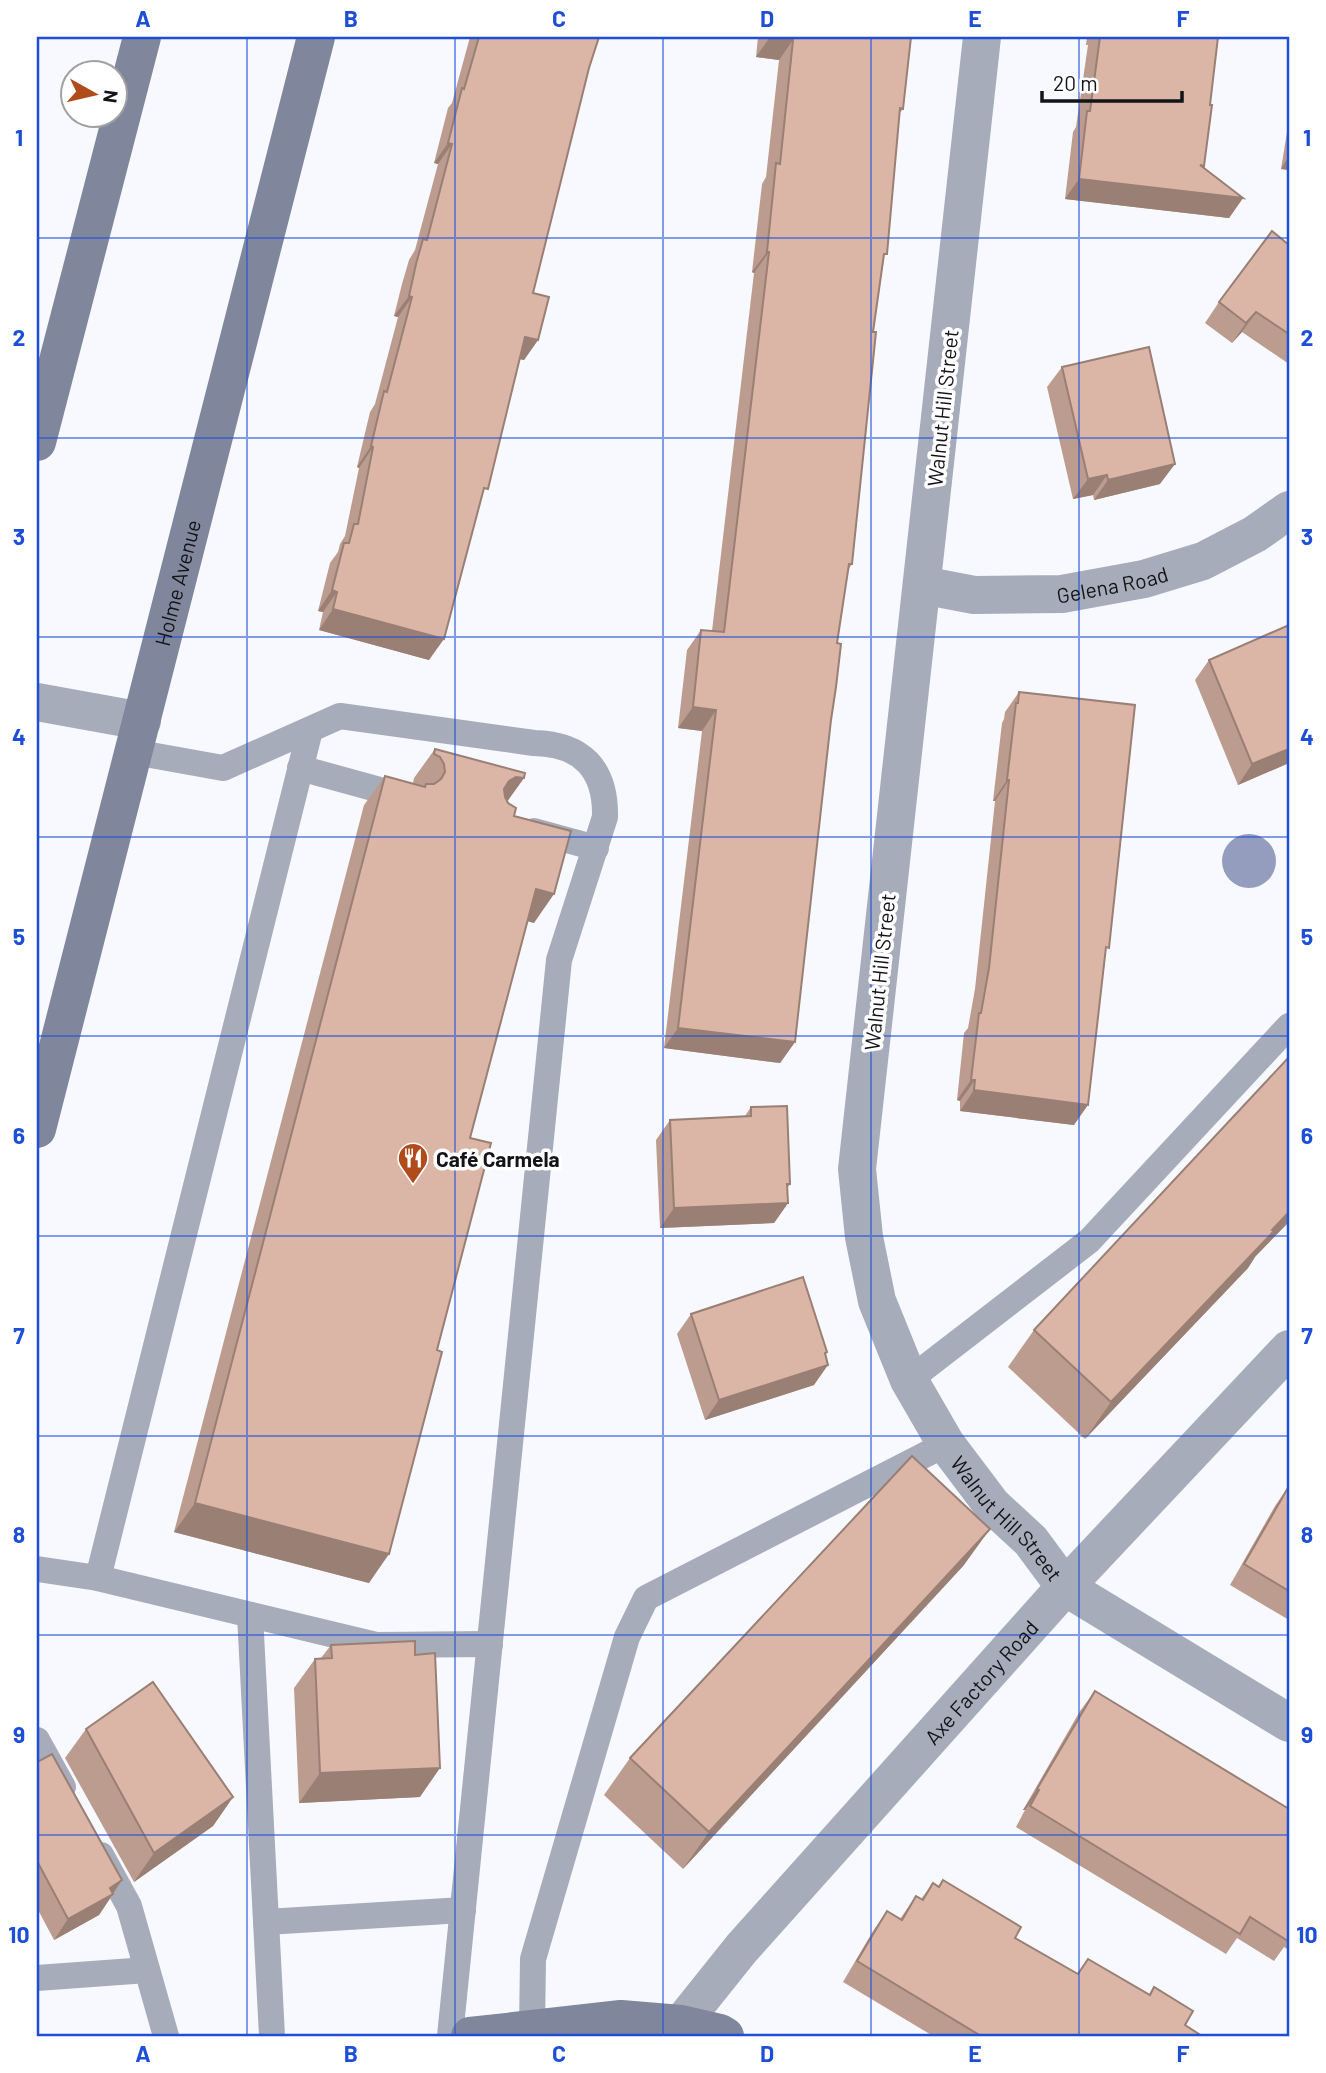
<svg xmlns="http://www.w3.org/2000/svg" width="1326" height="2073" font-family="Barlow,sans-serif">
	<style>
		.water { fill: #949dbe }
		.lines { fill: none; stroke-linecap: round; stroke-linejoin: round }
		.lane { stroke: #a7acbb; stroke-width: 26 }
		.street { stroke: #a7acbb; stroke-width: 38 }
		.secondary { stroke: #80879c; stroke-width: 38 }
		.wall { fill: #bc9c8f }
		.shaded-wall { fill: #997f74 }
		.building { fill: #dbb5a6; stroke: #997f74; stroke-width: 2 }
		.grid { fill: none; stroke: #1d4ed8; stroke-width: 2; stroke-opacity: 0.55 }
		.labels { text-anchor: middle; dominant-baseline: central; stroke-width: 7; stroke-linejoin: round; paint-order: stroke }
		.street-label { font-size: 21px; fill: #131418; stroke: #fff }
		.poi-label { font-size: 21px; font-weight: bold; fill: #131418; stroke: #fff; text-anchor: start }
		.neatline { fill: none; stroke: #1d4ed8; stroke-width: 2.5 }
		.grid-label { font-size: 23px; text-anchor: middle; font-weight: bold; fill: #1d4ed8 }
	</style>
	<rect width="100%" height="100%" fill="#f8f9ff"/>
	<circle class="water" cx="1249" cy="861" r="27"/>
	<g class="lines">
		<g class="lane">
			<path d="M134,752L223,768L340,716L534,743C582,744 606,769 605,817L559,960L450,2036"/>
			<polyline points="300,768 409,798"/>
			<polyline points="534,831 596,848"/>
			<polyline points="909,1380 1089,1241 1289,1026"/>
			<polyline points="37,1569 98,1578 310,730"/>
			<polyline points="98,1578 376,1645 490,1644"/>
			<polyline points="250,1615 272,2036"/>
			<polyline points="37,1740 63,1787"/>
			<polyline points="101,1855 129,1906 166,2036"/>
			<polyline points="266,1922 463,1910"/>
			<polyline points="37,1978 147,1970"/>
			<polyline points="532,2028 533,1959 627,1637 646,1598 946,1444"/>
		</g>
		<g class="street">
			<path id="s1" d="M982,37L857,1169L864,1237L877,1301L909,1380L946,1444L992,1505L1031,1541L1065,1587L1289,1723"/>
			<path id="s2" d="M922,585L974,595L1062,594L1144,579L1203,561L1255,534L1289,510"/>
			<polyline points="37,702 142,721"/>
			<path id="s3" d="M681,2024L741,1949L1065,1587L1289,1349"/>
		</g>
		<g class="secondary">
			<polyline points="37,442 142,37"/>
			<path id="s4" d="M37,1129L316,37"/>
			<polyline points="470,2036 621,2019 681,2024 720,2033 725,2036"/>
		</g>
	</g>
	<g class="wall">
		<polygon points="470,37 599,37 589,68 533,293 538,340 524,360 519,359 481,498 429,660 319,630 323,612 318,611 330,563 338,552 340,544 345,536 359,468 357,467 370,412 375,404 398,317 394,316 402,284 409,260 415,250 438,164 434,163 448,108 452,103"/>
		<polygon points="758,37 911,37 903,109 899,114 884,258 873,332 852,564 848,570 837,643 831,720 795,1042 780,1063 664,1048 702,731 678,728 687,650 701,630 712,631 754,273 752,272 762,184 766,177 779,60 756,57"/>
		<polygon points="1087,37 1218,37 1203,167 1243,198 1229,218 1065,199 1073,132 1076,127 1088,45 1086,45"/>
		<polygon points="1289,120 1289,170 1281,169"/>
		<polygon points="1289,245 1289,364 1242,332 1232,343 1205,323 1219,302"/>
		<polygon points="1062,367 1160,484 1094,500 1093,495 1073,499 1047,387"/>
		<polygon points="1209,660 1289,763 1238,785 1195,680"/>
		<polygon points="1019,692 1105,953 1074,1125 960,1111 960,1101 957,1100 964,1033 968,1028 975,989 995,801 993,801 1002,723 1004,719 1005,712"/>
		<polygon points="435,749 524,778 507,802 514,816 534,923 528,921 470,1138 369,1583 174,1532 364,805 385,776 416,784 413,783 414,778"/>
		<polygon points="751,1107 790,1184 787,1187 788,1203 774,1223 660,1228 656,1140 670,1120 745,1116"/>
		<polygon points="1255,1257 1248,1268 1085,1439 1008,1367 1034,1330"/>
		<polygon points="691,1314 827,1352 814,1385 705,1420 677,1334"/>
		<polygon points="1289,1486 1289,1620 1230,1585 1275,1506"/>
		<polygon points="964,1565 683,1869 604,1795 630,1758"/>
		<polygon points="331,1645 420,1797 299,1803 294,1688 315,1659 321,1658"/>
		<polygon points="1095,1691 1289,1809 1289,1950 1284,1947 1274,1961 1237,1938 1226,1954 1016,1827 1025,1810 1023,1810 1080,1711"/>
		<polygon points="86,1729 233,1797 213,1826 134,1882 65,1758"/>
		<polygon points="37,1762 113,1894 99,1915 54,1940 37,1908"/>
		<polygon points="943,1880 1015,1938 1077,1974 1088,1959 1149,1994 1154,1987 1185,2025 1202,2036 933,2036 843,1982 873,1931 887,1911 900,1919 916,1896 921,1899 933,1883 938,1887"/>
	</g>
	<g class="shaded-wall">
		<polygon points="770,37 793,40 779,60 756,57"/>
		<polygon points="448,143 452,144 438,164 434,163"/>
		<polygon points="1289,156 1289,170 1281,169"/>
		<polygon points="1079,179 1243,198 1229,218 1065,199"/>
		<polygon points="767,252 769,252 754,273 752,272"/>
		<polygon points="409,296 412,297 398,317 394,316"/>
		<polygon points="1256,312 1242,332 1232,343 1246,323"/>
		<polygon points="525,337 538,340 524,360 511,357"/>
		<polygon points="371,446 373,447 359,468 357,467"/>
		<polygon points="1175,464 1160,484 1094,500 1108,480"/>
		<polygon points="1107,475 1093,495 1073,499 1088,479"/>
		<polygon points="332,590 337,592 323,612 318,611"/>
		<polygon points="333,609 444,639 429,660 319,630"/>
		<polygon points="693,707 716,710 702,731 678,728"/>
		<polygon points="1289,749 1289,763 1238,785 1252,764"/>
		<polygon points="516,777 524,778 503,807 496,807 509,781"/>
		<polygon points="1007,780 1009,780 995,801 993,801"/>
		<polygon points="536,889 554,894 534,923 516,918"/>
		<polygon points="678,1028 795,1042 780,1063 664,1048"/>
		<polygon points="971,1080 975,1080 960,1101 957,1100"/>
		<polygon points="974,1090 1088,1105 1074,1125 960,1111"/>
		<polygon points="790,1184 776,1203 788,1203 774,1223 660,1228 674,1208"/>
		<polygon points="1289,1212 1289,1222 1255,1257 1248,1268 1085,1439 1111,1402"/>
		<polygon points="827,1352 816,1368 828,1365 814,1385 705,1420 719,1400"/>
		<polygon points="195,1503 389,1554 369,1583 174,1532"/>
		<polygon points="990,1529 964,1565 683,1869 709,1832"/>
		<polygon points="440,1768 420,1797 299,1803 320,1773"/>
		<polygon points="1037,1789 1039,1790 1025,1810 1023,1810"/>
		<polygon points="233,1797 213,1826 134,1882 154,1853"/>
		<polygon points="122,1880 99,1915 54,1940 68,1919"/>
	</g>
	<g class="building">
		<polygon points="479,37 599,37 589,68 533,293 549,297 538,340 525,337 488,489 484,488 444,639 333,609 337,592 332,590 344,543 349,543 354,524 358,524 373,447 371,446 384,391 387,392 412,297 409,296 416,264 423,239 427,240 452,144 448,143 462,88 464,89"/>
		<polygon points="770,37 911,37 903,109 900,108 887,254 884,254 873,332 876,332 852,564 849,564 837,643 841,644 836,687 831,720 795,1042 678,1028 716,710 693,707 701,630 724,632 769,252 767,252 776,163 780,164 793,40"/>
		<polygon points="1100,37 1218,37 1210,105 1212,105 1204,166 1200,165 1243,198 1079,179 1087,111 1090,111"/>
		<polygon points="1272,231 1289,245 1289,334 1256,312 1246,323 1219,302"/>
		<polygon points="1149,347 1175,464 1108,480 1107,475 1088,479 1062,367"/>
		<polygon points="1289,625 1289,749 1252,764 1209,660"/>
		<polygon points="1019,692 1135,705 1109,948 1106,947 1088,1105 974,1090 975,1080 971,1080 979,1013 981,1013 989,968 1009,780 1007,780 1016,703 1018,703"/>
		<polygon points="435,749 525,773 524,778 516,777 509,781 504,789 505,797 508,803 516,808 514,816 571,831 554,894 536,889 470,1138 491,1143 437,1350 442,1352 389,1554 195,1503 385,776 425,787 426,784 434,784 441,779 445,772 444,764 440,757 434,754"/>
		<polygon points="1289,1057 1289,1212 1272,1230 1274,1231 1111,1402 1034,1330"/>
		<polygon points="787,1106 790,1184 787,1184 788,1203 674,1208 670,1120 751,1116 751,1107"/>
		<polygon points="803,1277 827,1352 825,1353 828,1365 719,1400 691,1314"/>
		<polygon points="912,1456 990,1529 709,1832 630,1758"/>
		<polygon points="1289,1486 1289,1591 1244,1564"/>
		<polygon points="415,1641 415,1655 435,1653 440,1768 320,1773 315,1659 332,1658 331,1645"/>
		<polygon points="153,1682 233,1797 154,1853 86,1729"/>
		<polygon points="1095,1691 1289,1809 1289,1939 1288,1941 1250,1917 1240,1934 1030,1806 1039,1790 1037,1789"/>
		<polygon points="52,1754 122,1880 110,1888 113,1894 68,1919 37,1861 37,1762"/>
		<polygon points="943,1880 1021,1927 1015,1938 1078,1974 1088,1959 1150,1995 1154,1987 1193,2011 1185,2025 1202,2036 981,2036 857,1961 887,1911 902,1920 916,1896 923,1900 933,1883 939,1887"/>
	</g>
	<path class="grid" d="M247,37V2036M455,37V2036M663,37V2036M871,37V2036M1079,37V2036M37,238H1289M37,438H1289M37,637H1289M37,837H1289M37,1036H1289M37,1236H1289M37,1436H1289M37,1635H1289M37,1835H1289"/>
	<defs>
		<g id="restaurant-pin" transform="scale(1.575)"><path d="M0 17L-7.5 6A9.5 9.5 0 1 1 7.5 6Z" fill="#b04c1b" stroke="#fff"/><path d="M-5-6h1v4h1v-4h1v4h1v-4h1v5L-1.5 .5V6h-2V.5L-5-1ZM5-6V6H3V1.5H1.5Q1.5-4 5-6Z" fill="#fff"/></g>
	</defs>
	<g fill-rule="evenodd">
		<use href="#restaurant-pin" x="413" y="1158"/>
	</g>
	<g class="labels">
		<g class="street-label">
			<text transform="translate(942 408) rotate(-84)">Walnut Hill Street</text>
			<text stroke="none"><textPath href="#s2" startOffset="192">Gelena Road</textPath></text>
			<text stroke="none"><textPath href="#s4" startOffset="564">Holme Avenue</textPath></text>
			<text transform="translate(879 972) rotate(-84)">Walnut Hill Street</text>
			<text stroke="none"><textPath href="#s1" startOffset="1528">Walnut Hill Street</textPath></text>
			<text stroke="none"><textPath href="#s3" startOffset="455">Axe Factory Road</textPath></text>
		</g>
		<g class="poi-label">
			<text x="436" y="1158">Café Carmela</text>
		</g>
	</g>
	<rect width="1326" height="2073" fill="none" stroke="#ffffff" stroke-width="77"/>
	<g transform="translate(94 94) rotate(98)"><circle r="33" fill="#ffffff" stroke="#a1a1a3" stroke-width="2"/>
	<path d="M0-5L12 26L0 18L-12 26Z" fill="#b04c1b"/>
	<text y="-10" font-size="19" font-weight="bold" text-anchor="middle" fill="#131418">N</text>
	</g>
	<path d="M1042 91v10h140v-10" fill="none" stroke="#131418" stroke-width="3.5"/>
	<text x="1053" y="91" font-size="21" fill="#131418" stroke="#ffffff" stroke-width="5" paint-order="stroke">20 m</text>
	<rect x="38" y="38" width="1250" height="1997" class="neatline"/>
	<g class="grid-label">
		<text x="143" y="27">A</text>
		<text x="351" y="27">B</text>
		<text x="559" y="27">C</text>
		<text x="767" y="27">D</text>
		<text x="975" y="27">E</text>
		<text x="1183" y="27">F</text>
		<text x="19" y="146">1</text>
		<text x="1307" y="146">1</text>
		<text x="19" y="346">2</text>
		<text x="1307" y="346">2</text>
		<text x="19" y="545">3</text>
		<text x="1307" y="545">3</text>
		<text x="19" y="745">4</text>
		<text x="1307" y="745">4</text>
		<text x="19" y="945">5</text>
		<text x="1307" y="945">5</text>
		<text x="19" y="1144">6</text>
		<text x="1307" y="1144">6</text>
		<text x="19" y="1344">7</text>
		<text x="1307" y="1344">7</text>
		<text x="19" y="1543">8</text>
		<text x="1307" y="1543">8</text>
		<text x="19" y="1743">9</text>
		<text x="1307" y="1743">9</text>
		<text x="19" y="1943">10</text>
		<text x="1307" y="1943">10</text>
		<text x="143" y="2062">A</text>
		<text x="351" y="2062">B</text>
		<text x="559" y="2062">C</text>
		<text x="767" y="2062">D</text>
		<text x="975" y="2062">E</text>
		<text x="1183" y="2062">F</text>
	</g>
</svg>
